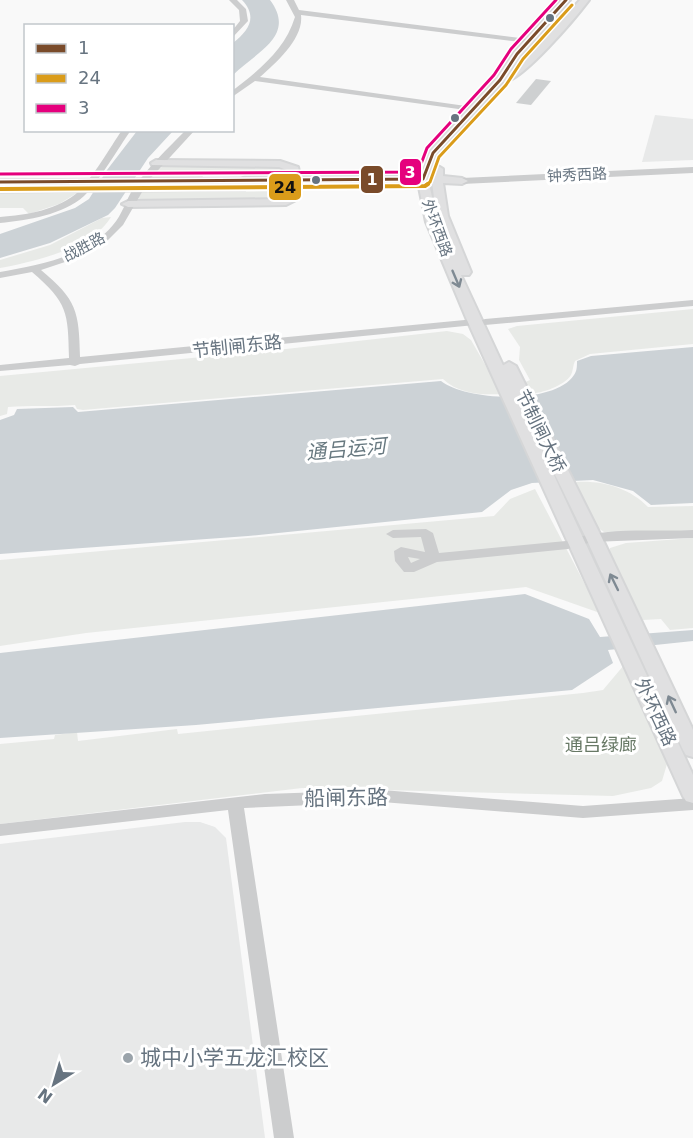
<svg xmlns="http://www.w3.org/2000/svg" width="693" height="1138" font-family="'DejaVu Sans','Noto Sans SC',sans-serif">
	<style>
		.built { fill: #e8e9e9 }
		.green { fill: #e8eae7 }
		.water { fill: #ccd2d6 }
		.building { fill: #ced0d1 }
		.lines { fill: none; stroke-linecap: round; stroke-linejoin: round }
		.major-casing { stroke: #d5d6d7; stroke-width: 4 }
		.minor { fill: #cccdce; fill-rule: evenodd }
		.major { fill: #e0e0e1; fill-rule: evenodd }
		.major-bridge-far1-casing { stroke: #d5d6d7; stroke-width: 11; stroke-linecap: butt }
		.major-bridge-casing { stroke: #d5d6d7; stroke-width: 15; stroke-linecap: butt }
		.major-bridge-far1 { stroke: #e0e0e1; stroke-width: 10 }
		.major-bridge { stroke: #e0e0e1; stroke-width: 13 }
		.bus-1-casing { stroke: #fff; stroke-width: 6 }
		.bus-2-far1-casing { stroke: #fff; stroke-width: 6 }
		.bus-2-casing { stroke: #fff; stroke-width: 8 }
		.bus-3-casing { stroke: #fff; stroke-width: 6 }
		.bus-1 { stroke: #7a4b2a; stroke-width: 3 }
		.bus-2-far1 { stroke: #da9c1a; stroke-width: 3 }
		.bus-2 { stroke: #da9c1a; stroke-width: 4 }
		.bus-3 { stroke: #e5007d; stroke-width: 3 }
		.oneway { stroke: #7f8a93 }
		.bus-dot { fill: #677480; stroke: #fff; stroke-width: 2 }
		.poi-dot { fill: #9aa3aa; stroke: #fff; stroke-width: 2 }
		.labels { text-anchor: middle; dominant-baseline: central; stroke-width: 6; stroke-linejoin: round; paint-order: stroke }
		.far-street-label { font-size: 15px; fill: #677480; stroke: #fff }
		.street-label { font-size: 18px; fill: #677480; stroke: #fff }
		.park-label { font-size: 18px; fill: #687966; stroke: #fff }
		.water-label { font-size: 20px; font-style: italic; fill: #687980; stroke: #fff }
		.near-street-label { font-size: 21px; fill: #677480; stroke: #fff }
		.near-poi-label { font-size: 21px; fill: #677480; stroke: #fff; text-anchor: start }
		.line-badge { stroke: #fff; stroke-width: 2 }
		.badge-label { font-size: 16px; text-anchor: middle; font-weight: bold; fill: #fff }
		.pale-badge-label { font-size: 16px; text-anchor: middle; font-weight: bold; fill: #111 }
	</style>
	<rect width="100%" height="100%" fill="#f9f9f9"/>
	<g class="built">
		<polygon points="655,115 693,119 693,160 642,162"/>
		<polygon points="185,822 200,822 215,827 226,838 265,1138 0,1138 0,844"/>
	</g>
	<g class="green">
		<polygon points="278,166 288,172 281,175 203,175 201,192 280,191 286,193 286,198 281,200 147,202 138,198 155,170 162,167"/>
		<polygon points="0,193 77,193 59,204 29,214 23,208 0,208"/>
		<path d="M111,217C93,248 33,262 0,268V260L50,245L102,218Z"/>
		<path d="M693,309V344L590,354L575,361C573,365 573,371 571,375C564,386 542,393 530,394L523,383L530,380L519,360L520,347L508,329L517,326Z"/>
		<path d="M447,331L463,334L471,340L502,394C481,395 459,394 443,379L83,410L77,409L75,405C51,407 30,405 8,407L7,414L0,416V376L268,351Z"/>
		<path d="M576,482C602,480 630,488 648,507L693,506V531L604,532L595,526Z"/>
		<polygon points="535,489 600,613 526,587 86,633 0,646 0,560 494,516 510,499"/>
		<polygon points="693,538 693,628 670,630 661,619 643,620 609,553 610,548 626,543"/>
		<polygon points="624,665 667,764 662,781 651,788 613,796 302,788 0,824 0,744 54,739 55,735 77,732 78,741 177,729 178,734 583,693 603,690"/>
	</g>
	<g class="water">
		<path d="M242,0H270C297,36 256,52 233,75V43C249,30 258,17 242,0Z"/>
		<polygon points="137,131 173,131 148,158 115,208 108,215 50,243 0,258 0,234 75,208 89,199 107,170"/>
		<path d="M693,347V503L651,505L633,491L593,480L532,483L511,490L482,512L248,536L0,554V420L14,415L17,409L73,407L78,412L441,381C466,401 555,405 574,375C577,371 577,366 577,361L591,356Z"/>
		<polygon points="525,594 589,619 600,637 693,630 693,641 608,650 613,663 572,690 196,725 0,738 0,653"/>
	</g>
	<polygon class="building" points="536,79 551,81 531,105 516,103"/>
	<g class="lines">
		<g class="major-casing">
			<g id="major">
				<path d="M561,0H570L521,56L510,72L530,56L580,0H589C577,16 521,83 503,82L438,154L430,176L434,167L438,166L443,169V176L462,178L468,181L462,184L443,183L448,216L471,272L469,275H461L693,775V803L686,801L683,796L467,320L426,222L418,182L297,183L296,200L286,205L128,207L122,204L128,201L284,199L289,183H245L239,180L245,177L289,176V171L279,167L152,165L151,163L156,160L280,161L298,167L300,176H419L429,151L496,78L514,52ZM429,182H432L436,214L429,184Z"/>
				<polygon points="509,362 516,366 602,538 693,730 693,757 686,755 683,750 586,538 502,366"/>
			</g>
		</g>
		<g class="minor">
			<polygon points="229,0 237,0 246,9 248,21 232,38 232,31 240,21 239,10"/>
			<path d="M286,0H294L299,10L528,39L532,41L528,43L301,15C304,38 276,63 260,77L473,107L477,109L473,111L255,81L232,97V91C259,70 285,50 295,17Z"/>
			<path d="M122,130H131C119,147 98,183 84,196C63,215 28,220 0,223V217C26,215 59,210 79,191C93,177 110,148 122,130Z"/>
			<path d="M186,130H195L149,180L123,225L107,241L80,257L41,270C77,300 79,311 80,357L475,319L480,321L485,319L693,300V306L485,325L480,323L475,325L80,364L75,366L70,365L0,371V365L69,358C68,312 68,303 32,272L0,278V272C38,265 87,257 113,225C122,215 126,200 133,189C148,167 167,149 186,130Z"/>
			<polygon points="693,167 693,173 462,184 457,181 462,178"/>
			<path d="M426,529L433,533L439,553L566,541C605,526 652,532 693,530V538L592,542L568,549L437,562L414,572H404L395,561L394,551L401,547L425,552L421,537L393,538L386,534L393,530ZM408,557L420,559L411,563Z"/>
			<polygon points="382,790 583,806 693,798 693,810 583,818 382,802 244,808 294,1138 274,1138 228,810 0,836 0,824 265,794"/>
		</g>
		<use href="#major" class="major"/>
		<g class="major-bridge-far1-casing">
			<polyline id="major-bridge-far1" points="85,185 246,184"/>
		</g>
		<g class="major-bridge-casing">
			<polyline id="major-bridge" points="0,186 246,184"/>
		</g>
		<use href="#major-bridge-far1" class="major-bridge-far1"/>
		<use href="#major-bridge" class="major-bridge"/>
		<g class="bus-1-casing">
			<polyline id="bus-1" points="0,182 423,179 433,153 500,80 517,54 566,0"/>
		</g>
		<g class="bus-2-far1-casing">
			<polyline id="bus-2-far1" points="426,185 430,182 439,157 506,85 523,59 572,5"/>
		</g>
		<g class="bus-2-casing">
			<polyline id="bus-2" points="0,189 425,186 428,184"/>
		</g>
		<g class="bus-3-casing">
			<polyline id="bus-3" points="0,174 418,172 427,148 494,75 511,49 556,0"/>
		</g>
		<use href="#bus-1" class="bus-1"/>
		<use href="#bus-2-far1" class="bus-2-far1"/>
		<use href="#bus-2" class="bus-2"/>
		<use href="#bus-3" class="bus-3"/>
	</g>
	<defs><path id="oneway-shaft" d="M-6 0H5M1.5-3L5.5 0L1.5 3" fill="none" stroke-width="1.6" stroke-linecap="round" stroke-linejoin="round" transform="scale(1.5)"/></defs>
	<g class="oneway">
		<use href="#oneway-shaft" transform="translate(456 279) rotate(67)"/>
		<use href="#oneway-shaft" transform="translate(614 582) rotate(-116)"/>
		<use href="#oneway-shaft" transform="translate(672 704) rotate(-115)"/>
	</g>
	<g class="bus-dot">
		<circle cx="550" cy="18" r="5"/>
		<circle cx="455" cy="118" r="5"/>
		<circle cx="316" cy="180" r="5"/>
	</g>
	<circle class="poi-dot" cx="128" cy="1058" r="6"/>
	<g class="labels">
		<g class="far-street-label">
			<text transform="translate(577 175) rotate(-3)">钟秀西路</text>
			<text transform="translate(437 228) rotate(70)">外环西路</text>
			<text transform="translate(84 247) rotate(-28)">战胜路</text>
		</g>
		<g class="street-label">
			<text transform="translate(237 346) rotate(-6)">节制闸东路</text>
			<text transform="translate(541 431) rotate(64)">节制闸大桥</text>
			<text transform="translate(656 712) rotate(65)">外环西路</text>
		</g>
		<g class="park-label">
			<text x="601" y="744">通吕绿廊</text>
		</g>
		<g class="water-label">
			<text transform="translate(346 449) rotate(-5)">通吕运河</text>
		</g>
		<g class="near-street-label">
			<text transform="translate(346 798) rotate(-1)">船闸东路</text>
		</g>
		<g class="near-poi-label">
			<text x="140" y="1058">城中小学五龙汇校区</text>
		</g>
	</g>
	<g class="line-badge">
		<rect x="399" y="158" width="23" height="28" rx="6" fill="#e5007d"/>
		<rect x="360" y="165" width="24" height="29" rx="6" fill="#7a4b2a"/>
		<rect x="268" y="173" width="34" height="28" rx="6" fill="#da9c1a"/>
	</g>
	<g class="badge-label">
		<text x="410" y="178">3</text>
		<text x="372" y="185">1</text>
	</g>
	<g class="pale-badge-label">
		<text x="285" y="193">24</text>
	</g>
	<rect x="24" y="24" width="210" height="108" fill="#ffffff" stroke="#c2c7cc" stroke-width="1.5"/>
	<rect x="36" y="44" width="30" height="9" fill="#7a4b2a" stroke="#c2c7cc" stroke-width="1.5"/>
	<text x="78" y="54" font-size="18" fill="#677480">1</text>
	<rect x="36" y="74" width="30" height="9" fill="#da9c1a" stroke="#c2c7cc" stroke-width="1.5"/>
	<text x="78" y="84" font-size="18" fill="#677480">24</text>
	<rect x="36" y="104" width="30" height="9" fill="#e5007d" stroke="#c2c7cc" stroke-width="1.5"/>
	<text x="78" y="114" font-size="18" fill="#677480">3</text>
	<g transform="translate(54 1084) rotate(217)" stroke="#ffffff" stroke-width="4.5" paint-order="stroke">
	<path d="M0-4.5L10 22L0 15L-10 22Z" fill="#677480"/>
	<text y="-9" font-size="16" font-weight="bold" text-anchor="middle" fill="#677480">N</text>
	</g>
</svg>
